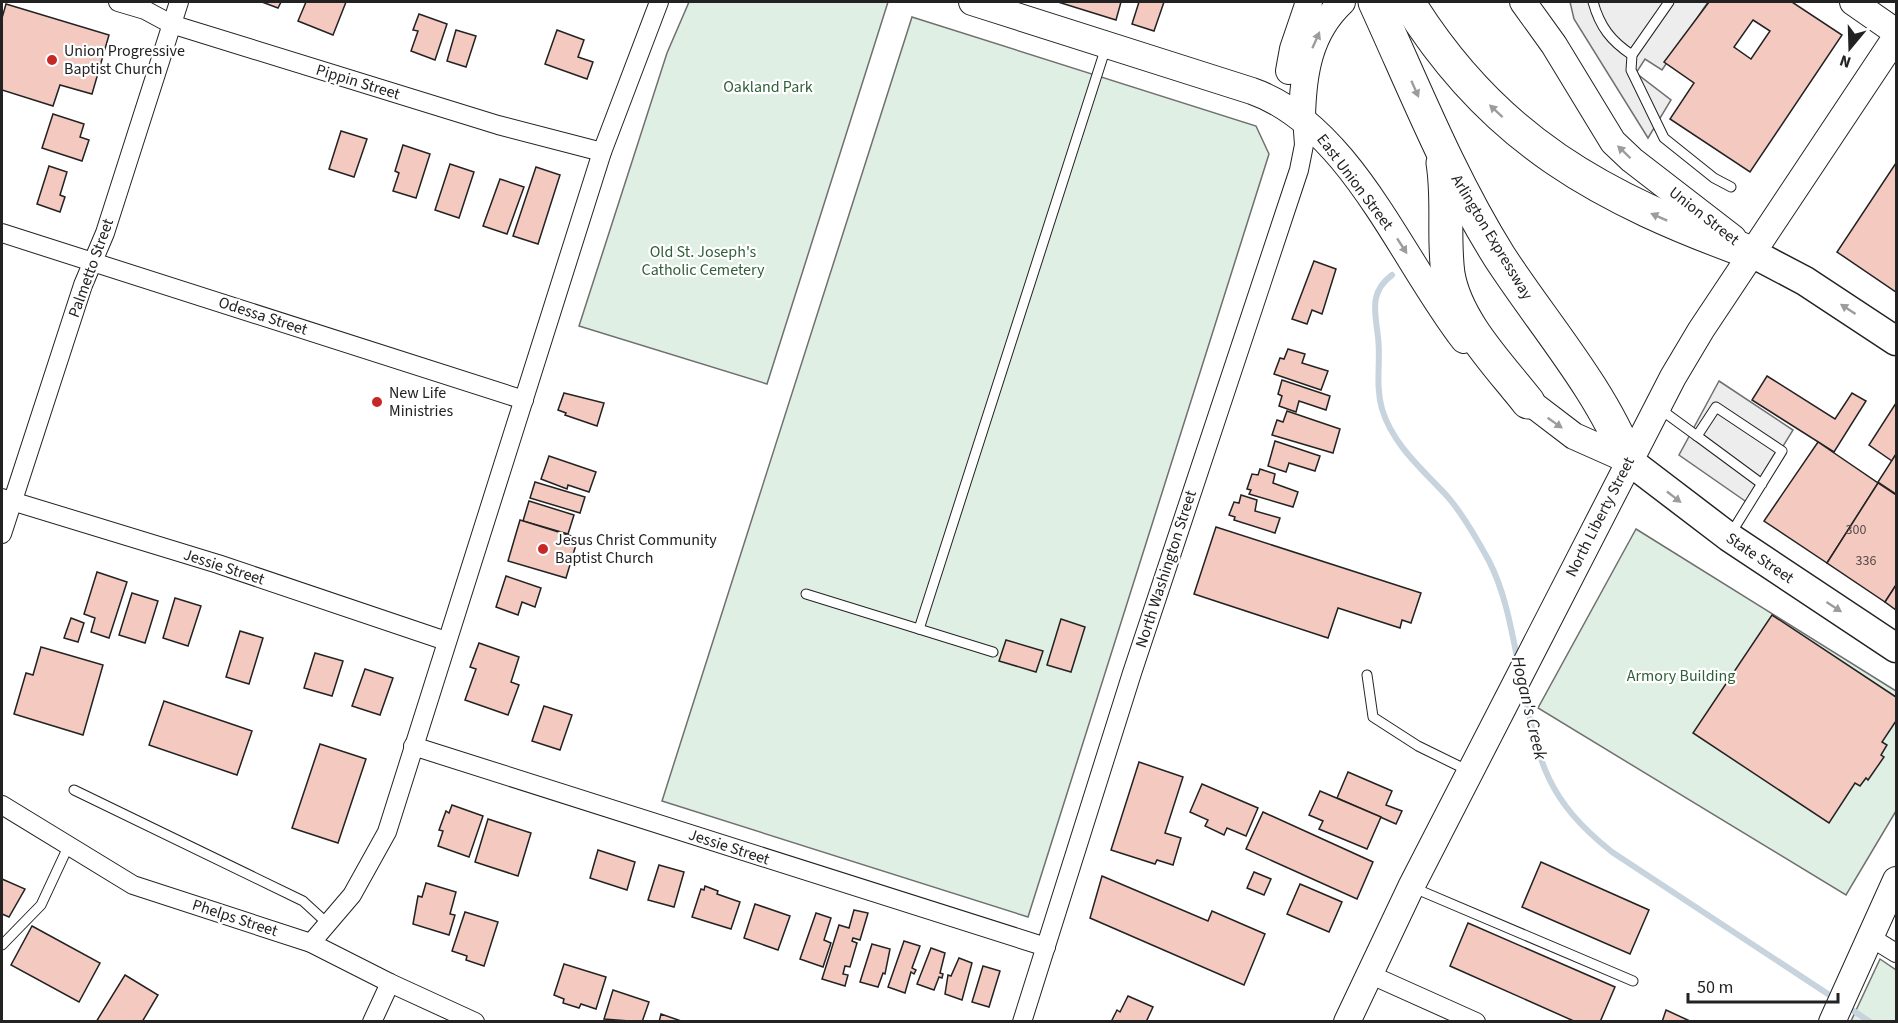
<svg xmlns="http://www.w3.org/2000/svg" width="1898" height="1023" font-family="'Source Sans 3',sans-serif">
	<style>
		.green { fill: #e0efe3; stroke: #6f6f6f; stroke-width: 1.5 }
		.parking { fill: #ededed; stroke: #6f6f6f; stroke-width: 1.5 }
		.lines { fill: none; stroke-linecap: round; stroke-linejoin: round }
		.stream { stroke: #c7d3dd; stroke-width: 6 }
		.building { fill: #f3c9c0; stroke: #222; stroke-width: 1.5; fill-rule: evenodd }
		.lane-casing { stroke: #222; stroke-width: 11 }
		.street-casing { stroke: #222; stroke-width: 20 }
		.secondary-casing { stroke: #222; stroke-width: 28 }
		.primary-casing { stroke: #222; stroke-width: 31 }
		.highway-casing { stroke: #222; stroke-width: 35 }
		.lane { stroke: #fff; stroke-width: 9 }
		.street { stroke: #fff; stroke-width: 18 }
		.secondary { stroke: #fff; stroke-width: 26 }
		.primary { stroke: #fff; stroke-width: 28 }
		.highway { stroke: #fff; stroke-width: 33 }
		.oneway { fill: #9c9c9c }
		.poi-dot { fill: #c62828; stroke: #fff; stroke-width: 2 }
		.labels { text-anchor: middle; dominant-baseline: central; stroke-width: 4.5; stroke-linejoin: round; paint-order: stroke }
		.number-label { font-size: 14px; fill: #564c4a }
		.poi-label { font-size: 16px; fill: #222; stroke: #fff; text-anchor: start }
		.street-label { font-size: 16px; fill: #222; stroke: #fff }
		.park-label { font-size: 16px; fill: #2f5e38; stroke: #fff }
		.water-label { font-size: 18px; font-style: italic; fill: #222; stroke: #fff }
	</style>
	<rect width="100%" height="100%" fill="#fff"/>
	<g class="green">
		<polygon points="689,2 888,2 767,384 579,326 667,53"/>
		<polygon points="912,17 1256,126 1269,154 1028,917 662,801"/>
		<polygon points="1636,529 1896,691 1896,811 1846,895 1538,708"/>
		<polygon points="1880,959 1896,970 1896,1021 1851,1021"/>
	</g>
	<g class="parking">
		<polygon points="1570,2 1708,2 1662,70 1645,59 1636,73 1671,100 1648,138 1574,19"/>
		<polygon points="1719,381 1793,430 1748,503 1679,455"/>
	</g>
	<g class="lines">
		<g class="stream">
			<path d="M1392,275C1369,292 1375,311 1378,337C1381,361 1375,385 1382,409C1393,445 1422,469 1447,496C1463,514 1477,539 1489,561C1505,592 1511,628 1518,662"/>
			<path d="M1523,686C1539,764 1547,800 1612,852L1837,1000"/>
			<polyline points="1845,1005 1870,1022"/>
		</g>
	</g>
	<g class="building">
		<polygon points="262,2 281,2 278,8"/>
		<polygon points="306,2 346,2 333,35 298,21"/>
		<polygon points="1058,2 1121,2 1116,20"/>
		<polygon points="1139,2 1164,2 1154,31 1132,24"/>
		<path d="M1709,2H1792L1842,35L1750,172L1670,119L1694,83L1664,62ZM1753,20L1770,31L1751,59L1734,47Z"/>
		<polygon points="6,4 109,35 92,94 60,85 53,106 2,90 2,18"/>
		<polygon points="419,14 447,24 435,60 411,51 418,31 413,30"/>
		<polygon points="456,30 476,36 466,67 447,61"/>
		<polygon points="557,30 584,40 578,57 593,62 587,79 545,64"/>
		<polygon points="53,114 84,124 80,137 89,140 82,161 42,148"/>
		<polygon points="341,131 367,139 354,177 329,169"/>
		<polygon points="403,145 430,154 416,198 393,191 399,173 395,171"/>
		<polygon points="1896,163 1896,292 1837,252"/>
		<polygon points="450,164 474,172 459,218 435,210"/>
		<polygon points="49,166 67,172 60,195 65,197 60,212 37,204"/>
		<polygon points="536,167 560,175 538,244 513,236"/>
		<polygon points="500,179 524,187 507,234 483,226"/>
		<polygon points="1314,261 1336,269 1322,314 1312,310 1307,324 1292,319"/>
		<polygon points="1288,349 1305,354 1302,363 1328,371 1321,390 1274,374 1280,358 1284,359"/>
		<polygon points="1767,376 1835,419 1852,393 1866,401 1834,452 1752,400"/>
		<polygon points="1282,380 1330,396 1326,410 1299,401 1296,412 1279,406 1282,396 1278,394"/>
		<polygon points="564,393 604,403 597,426 565,415 566,413 558,410"/>
		<polygon points="1896,403 1896,454 1892,461 1869,445"/>
		<polygon points="1287,411 1340,429 1333,453 1272,435 1277,420 1283,422"/>
		<polygon points="1275,441 1320,456 1315,471 1289,463 1286,472 1268,466"/>
		<polygon points="1818,442 1878,483 1827,563 1764,521"/>
		<polygon points="1896,454 1896,494 1878,482"/>
		<polygon points="549,456 596,472 589,492 568,485 567,489 541,479"/>
		<polygon points="1260,469 1275,474 1273,483 1298,492 1293,507 1249,494 1251,490 1247,489 1252,474 1258,475"/>
		<polygon points="535,482 585,497 580,513 530,498"/>
		<polygon points="1878,483 1896,495 1896,585 1885,602 1827,563"/>
		<polygon points="1241,495 1257,500 1255,511 1280,518 1275,533 1234,520 1235,517 1229,515 1234,502 1239,503"/>
		<polygon points="529,501 574,515 568,534 523,521"/>
		<polygon points="520,520 578,538 566,578 508,561"/>
		<polygon points="1216,527 1421,593 1411,623 1402,620 1400,628 1338,608 1328,638 1194,594"/>
		<polygon points="97,572 127,582 109,638 91,632 95,618 84,614"/>
		<polygon points="506,576 541,588 535,607 522,602 518,615 496,607"/>
		<polygon points="1896,585 1896,610 1885,602"/>
		<polygon points="132,593 158,601 145,643 119,635"/>
		<polygon points="175,598 201,606 188,646 163,638"/>
		<polygon points="1772,615 1896,697 1896,721 1882,742 1887,745 1881,755 1884,757 1868,780 1866,778 1860,786 1855,783 1829,823 1693,733"/>
		<polygon points="71,618 84,623 78,642 64,638"/>
		<polygon points="1061,619 1085,627 1071,672 1047,665"/>
		<polygon points="240,631 263,638 249,684 226,677"/>
		<polygon points="1006,640 1043,651 1036,672 999,661"/>
		<polygon points="479,643 519,657 511,682 519,685 508,715 465,700 476,669 470,667"/>
		<polygon points="41,647 103,665 83,735 14,714 26,673 33,675"/>
		<polygon points="315,653 343,661 332,696 304,688"/>
		<polygon points="365,669 393,678 380,715 352,706"/>
		<polygon points="164,701 252,731 237,775 149,745"/>
		<polygon points="544,706 572,715 560,750 532,741"/>
		<polygon points="320,744 366,759 338,843 292,828"/>
		<polygon points="1139,762 1183,777 1165,833 1181,838 1173,865 1157,860 1155,864 1111,850"/>
		<polygon points="1348,772 1392,791 1386,805 1402,811 1396,824 1337,798"/>
		<polygon points="1202,784 1258,808 1246,836 1227,828 1224,835 1205,826 1208,820 1190,812"/>
		<polygon points="1320,791 1381,817 1367,849 1319,829 1323,821 1309,815"/>
		<polygon points="452,805 483,816 469,857 438,846 443,831 439,830 446,811 449,813"/>
		<polygon points="1263,812 1373,862 1357,899 1246,849"/>
		<polygon points="488,819 531,833 518,876 475,862"/>
		<polygon points="598,850 635,862 627,890 590,878"/>
		<polygon points="1541,862 1649,910 1630,954 1522,907"/>
		<polygon points="659,865 684,872 674,907 648,900"/>
		<polygon points="1254,872 1271,879 1264,895 1247,888"/>
		<polygon points="1102,876 1208,921 1212,911 1265,934 1244,985 1090,918"/>
		<polygon points="2,879 25,889 9,917 2,914"/>
		<polygon points="426,883 456,892 450,914 455,915 449,935 413,924 418,896 422,897"/>
		<polygon points="1300,884 1342,902 1329,932 1287,914"/>
		<polygon points="705,886 718,891 717,894 740,902 731,929 692,917 701,889 704,890"/>
		<polygon points="755,904 790,916 778,950 744,938"/>
		<polygon points="854,910 868,913 860,940 853,938 852,941 857,943 850,967 845,966 843,974 848,975 845,986 822,979 839,925 849,928"/>
		<polygon points="465,912 498,922 484,966 466,960 467,956 452,951"/>
		<polygon points="816,913 831,918 824,940 831,943 823,967 800,959"/>
		<polygon points="1468,923 1615,987 1600,1022 1576,1022 1450,966"/>
		<polygon points="32,926 100,963 79,1002 11,965"/>
		<polygon points="904,941 920,946 912,968 916,970 914,974 911,972 905,993 888,987"/>
		<polygon points="872,944 890,949 885,974 883,973 878,987 860,982"/>
		<polygon points="931,948 945,953 940,973 943,974 942,978 939,977 934,990 917,984"/>
		<polygon points="959,958 972,963 962,1000 945,994 948,975 951,976"/>
		<polygon points="564,964 606,977 596,1009 581,1004 579,1008 563,1003 564,999 554,995"/>
		<polygon points="983,966 1000,971 989,1007 972,1002"/>
		<polygon points="125,975 158,995 142,1022 96,1022"/>
		<polygon points="613,990 649,1002 642,1022 604,1019"/>
		<polygon points="1128,996 1153,1007 1146,1022 1111,1022 1117,1010 1120,1012"/>
		<polygon points="1666,1010 1692,1022 1662,1022"/>
		<polygon points="661,1014 684,1022 659,1022"/>
	</g>
	<g class="lines">
		<g class="lane-casing">
			<g id="lane">
				<path d="M1593,2C1600,27 1611,41 1632,55"/>
				<polyline points="1669,2 1632,55 1631,70 1664,138 1714,178 1731,187"/>
				<polyline points="1660,409 1697,436"/>
				<polyline points="1730,535 1782,451 1716,407 1697,436 1762,484"/>
				<polyline points="806,594 993,652"/>
				<polyline points="919,629 1106,47"/>
				<polyline points="1367,675 1373,717 1418,746 1469,771"/>
				<polyline points="74,790 303,901 328,924"/>
				<polyline points="1414,888 1633,981"/>
				<polyline points="2,945 41,905 68,847"/>
			</g>
		</g>
		<g class="street-casing">
			<g id="street">
				<polyline points="118,2 145,10 171,24 498,125 602,152"/>
				<polyline points="2,233 524,400"/>
				<polyline points="2,498 218,564 446,641"/>
				<polyline points="2,534 83,285 105,233 179,2"/>
				<polyline points="413,746 1046,947"/>
				<polyline points="2,805 133,885 311,943 390,983 475,1022"/>
				<polyline points="1870,937 1896,953"/>
				<polyline points="311,943 352,895 387,832 602,152 659,2"/>
				<polyline points="1369,974 1476,1022"/>
				<polyline points="372,1022 390,983"/>
				<polyline points="1022,1022 1132,673 1299,170 1304,145 1302,117"/>
			</g>
		</g>
		<g class="secondary-casing">
			<g id="secondary">
				<path d="M972,2L1252,91C1350,125 1403,262 1464,340"/>
				<polyline points="1523,2 1554,45 1613,142 1632,160 1733,238"/>
				<polyline points="1853,2 1896,32"/>
				<polyline points="1289,71 1293,49 1309,2"/>
				<path d="M1302,117C1303,74 1309,33 1342,2"/>
				<polyline points="1515,391 1574,436 1628,460"/>
				<polyline points="1347,1022 1411,887 1673,377 1701,330 1896,37"/>
				<polyline points="1832,1022 1896,880"/>
			</g>
		</g>
		<g class="primary-casing">
			<g id="primary">
				<polyline points="1752,253 1805,281 1896,341"/>
				<polyline points="1628,460 1729,537 1896,648"/>
			</g>
		</g>
		<g class="highway-casing">
			<g id="highway">
				<path d="M1375,2C1414,87 1449,176 1499,256C1541,321 1601,389 1628,460"/>
				<path d="M1408,2C1494,141 1603,199 1752,253"/>
				<path d="M1443,163C1449,200 1443,237 1448,274C1456,322 1499,365 1528,402"/>
			</g>
		</g>
		<use href="#lane" class="lane"/>
		<use href="#street" class="street"/>
		<use href="#secondary" class="secondary"/>
		<use href="#primary" class="primary"/>
		<use href="#highway" class="highway"/>
	</g>
	<defs><path id="oneway-solid" d="M-6-.8H1V-3.2L6.5 0L1 3.2V.8H-6Z" transform="scale(1.5)"/></defs>
	<g class="oneway">
		<use href="#oneway-solid" transform="translate(1316 40) rotate(-66)"/>
		<use href="#oneway-solid" transform="translate(1415 89) rotate(66)"/>
		<use href="#oneway-solid" transform="translate(1496 111) rotate(-137)"/>
		<use href="#oneway-solid" transform="translate(1624 152) rotate(-136)"/>
		<use href="#oneway-solid" transform="translate(1659 217) rotate(-156)"/>
		<use href="#oneway-solid" transform="translate(1402 246) rotate(57)"/>
		<use href="#oneway-solid" transform="translate(1848 309) rotate(-147)"/>
		<use href="#oneway-solid" transform="translate(1555 423) rotate(35)"/>
		<use href="#oneway-solid" transform="translate(1674 497) rotate(38)"/>
		<use href="#oneway-solid" transform="translate(1834 607) rotate(33)"/>
	</g>
	<g class="poi-dot">
		<circle cx="52" cy="60" r="6"/>
		<circle cx="377" cy="402" r="6"/>
		<circle cx="543" cy="549" r="6"/>
	</g>
	<g class="labels">
		<g class="number-label">
			<text x="1856" y="530">300</text>
			<text x="1866" y="561">336</text>
		</g>
		<g class="poi-label">
			<text x="64" y="51">Union Progressive<tspan x="64" dy="18">Baptist Church</tspan></text>
			<text x="389" y="393">New Life<tspan x="389" dy="18">Ministries</tspan></text>
			<text x="555" y="540">Jesus Christ Community<tspan x="555" dy="18">Baptist Church</tspan></text>
		</g>
		<g class="street-label">
			<text transform="translate(358 82) rotate(17)">Pippin Street</text>
			<text transform="translate(1355 182) rotate(53)">East Union Street</text>
			<text transform="translate(1704 216) rotate(38)">Union Street</text>
			<text transform="translate(1492 237) rotate(59)">Arlington Expressway</text>
			<text transform="translate(91 268) rotate(-70)">Palmetto Street</text>
			<text transform="translate(263 316) rotate(18)">Odessa Street</text>
			<text transform="translate(1600 517) rotate(-63)">North Liberty Street</text>
			<text transform="translate(1760 558) rotate(34)">State Street</text>
			<text transform="translate(224 567) rotate(18)">Jessie Street</text>
			<text transform="translate(1166 569) rotate(-72)">North Washington Street</text>
			<text transform="translate(729 847) rotate(18)">Jessie Street</text>
			<text transform="translate(235 918) rotate(18)">Phelps Street</text>
		</g>
		<g class="park-label">
			<text x="768" y="87">Oakland Park</text>
			<text x="703" y="252">Old St. Joseph's<tspan x="703" dy="18">Catholic Cemetery</tspan></text>
			<text x="1681" y="676">Armory Building</text>
		</g>
		<g class="water-label">
			<text transform="translate(1529 708) rotate(77)">Hogan's Creek</text>
		</g>
	</g>
	<rect width="1898" height="1023" fill="none" stroke="#222222" stroke-width="6"/>
	<g transform="translate(1850 48) rotate(199)" stroke="#ffffff" stroke-width="4.5" paint-order="stroke">
	<path d="M0-4.5L10 22L0 15L-10 22Z" fill="#222222"/>
	<text y="-9" font-size="16" font-weight="bold" text-anchor="middle" fill="#222222">N</text>
	</g>
	<path d="M1688 993v9h150v-9" fill="none" stroke="#222222" stroke-width="3"/>
	<text x="1697" y="993" font-size="18" fill="#222222" stroke="#ffffff" stroke-width="4.5" paint-order="stroke">50 m</text>
</svg>
